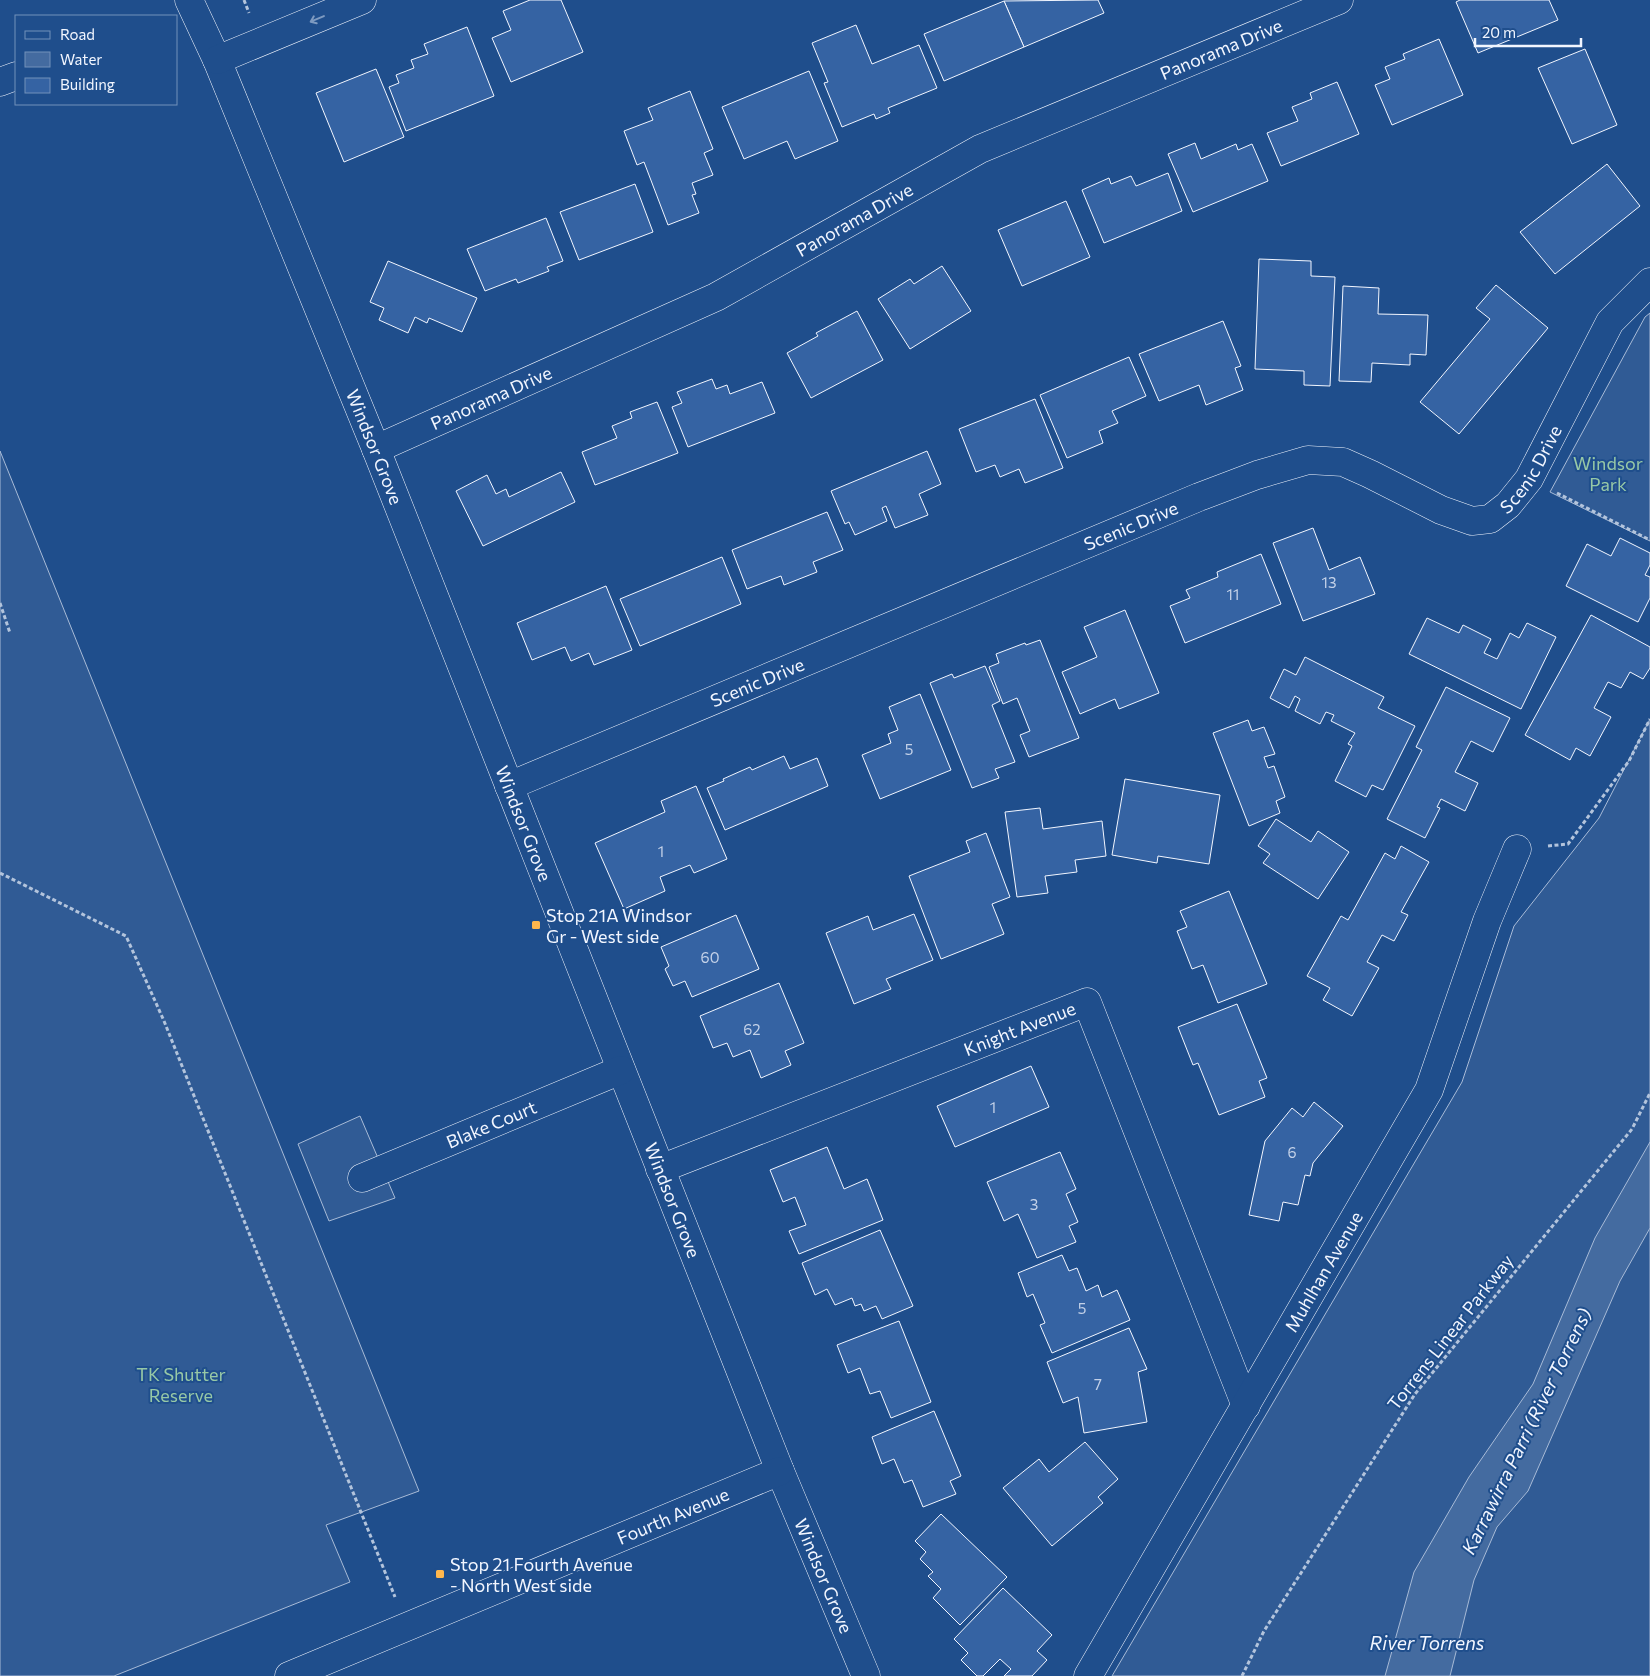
<svg xmlns="http://www.w3.org/2000/svg" width="1650" height="1676" font-family="Commissioner,sans-serif">
	<style>
		.built { fill: #305b95; stroke: #a8bbd7 }
		.water { fill: #446ba0; stroke: #a8bbd7 }
		.building { fill: #3563a3; stroke: #f2f6ff }
		.lines { fill: none; stroke-linecap: round; stroke-linejoin: round }
		.minor-casing { stroke: #f2f6ff; stroke-width: 29 }
		.path { stroke: #b3c4dc; stroke-width: 3; stroke-dasharray: 4 2.5; stroke-linecap: butt }
		.minor { stroke: #1f4e8c; stroke-width: 28 }
		.oneway { stroke: #7e9ac0 }
		.poi-dot { fill: #ffb74d; stroke: #1f4e8c; stroke-width: 2 }
		.labels { text-anchor: middle; dominant-baseline: central; stroke-width: 4; stroke-linejoin: round; paint-order: stroke }
		.number-label { font-size: 15px; fill: #c3d1e8 }
		.street-label { font-size: 18px; fill: #f2f6ff; stroke: #1f4e8c }
		.park-label { font-size: 18px; fill: #97c8a6; stroke: #1f4e8c }
		.poi-label { font-size: 18px; fill: #f2f6ff; stroke: #1f4e8c; text-anchor: start }
		.water-label { font-size: 19px; font-style: italic; fill: #f2f6ff; stroke: #1f4e8c }
	</style>
	<rect width="100%" height="100%" fill="#1f4e8c"/>
	<g class="built">
		<polygon points="1650,313 1650,541 1550,492 1645,317"/>
		<polygon points="0,451 419,1491 326,1525 350,1582 114,1676 0,1676"/>
		<polygon points="1650,719 1650,1676 1112,1676 1462,1082 1514,926 1599,818"/>
		<polygon points="360,1116 395,1198 329,1221 298,1144"/>
	</g>
	<polygon class="water" points="1650,1142 1650,1228 1620,1281 1528,1491 1497,1527 1474,1580 1450,1676 1385,1676 1414,1572 1469,1477 1533,1384 1595,1238"/>
	<g class="building">
		<polygon points="530,0 561,0 583,52 511,82 492,38 511,30 503,11"/>
		<polygon points="1098,0 1104,13 1024,47 1004,1"/>
		<polygon points="1460,0 1549,0 1558,20 1478,53 1456,2"/>
		<polygon points="1004,1 1024,47 944,81 924,34"/>
		<polygon points="856,25 872,64 919,45 937,88 888,108 890,113 876,119 874,114 842,127 824,83 828,82 812,43"/>
		<polygon points="467,27 494,96 406,131 389,87 399,83 396,75 414,68 411,60 428,54 424,44"/>
		<polygon points="1439,39 1463,95 1392,125 1375,85 1390,79 1385,67 1405,59 1403,54"/>
		<polygon points="1585,49 1617,125 1572,144 1538,68"/>
		<polygon points="376,69 404,137 344,162 316,93"/>
		<polygon points="809,71 838,141 795,159 787,141 744,159 722,107"/>
		<polygon points="1337,82 1359,134 1281,166 1267,133 1298,121 1292,107 1312,99 1310,93"/>
		<polygon points="690,91 713,149 704,153 713,175 692,183 696,194 692,195 699,213 668,225 644,162 637,165 624,131 653,120 648,108"/>
		<polygon points="1195,143 1201,159 1236,144 1238,150 1252,144 1268,181 1193,212 1168,154"/>
		<polygon points="1607,164 1640,206 1555,274 1520,232"/>
		<polygon points="1168,173 1182,211 1104,243 1082,190 1109,178 1111,184 1131,176 1136,186"/>
		<polygon points="635,184 653,232 579,260 560,212"/>
		<polygon points="1066,201 1090,257 1022,286 998,230"/>
		<polygon points="546,218 563,261 547,267 549,271 518,283 516,279 485,291 467,249"/>
		<polygon points="1259,259 1311,261 1311,276 1335,277 1330,386 1304,385 1304,371 1255,369"/>
		<polygon points="388,261 477,298 462,332 429,318 427,323 415,317 408,333 379,320 384,308 370,302"/>
		<polygon points="942,266 971,311 910,349 878,299 910,279 914,284"/>
		<polygon points="1496,285 1548,328 1459,434 1420,402 1490,319 1476,308"/>
		<polygon points="1343,286 1379,288 1378,314 1428,315 1426,355 1410,354 1410,365 1372,363 1371,382 1339,381"/>
		<polygon points="857,311 883,360 811,398 787,353 818,336 816,333"/>
		<polygon points="1223,321 1241,366 1235,368 1243,390 1206,405 1199,385 1159,401 1139,354"/>
		<polygon points="1129,357 1146,396 1112,411 1118,423 1099,431 1103,443 1067,458 1040,395"/>
		<polygon points="712,379 716,389 727,385 730,394 762,382 775,413 688,447 672,407 682,403 677,392"/>
		<polygon points="1035,399 1063,468 1025,483 1019,469 1000,477 995,465 976,472 959,429"/>
		<polygon points="657,402 678,453 595,485 582,452 617,438 612,426 632,418 630,412"/>
		<polygon points="927,451 941,484 919,494 928,515 895,528 886,506 882,508 887,521 855,535 849,522 845,524 831,491"/>
		<polygon points="561,472 575,502 483,546 456,491 487,475 496,494 506,489 509,497"/>
		<polygon points="827,512 843,550 813,562 817,572 784,585 781,576 747,589 732,550"/>
		<polygon points="1313,528 1329,570 1360,557 1375,594 1303,621 1273,543"/>
		<polygon points="1620,538 1650,553 1650,565 1645,575 1650,577 1650,598 1638,622 1566,586 1587,544 1611,556"/>
		<polygon points="1261,554 1281,604 1185,643 1170,606 1190,598 1186,590 1218,577 1217,572"/>
		<polygon points="722,557 741,604 640,646 620,599"/>
		<polygon points="606,586 632,650 594,665 589,653 571,661 565,647 532,660 517,623"/>
		<polygon points="1125,610 1159,693 1119,709 1115,699 1080,714 1062,672 1097,657 1084,627"/>
		<polygon points="1591,615 1650,647 1650,668 1643,679 1630,672 1621,688 1608,682 1594,708 1611,717 1590,756 1576,748 1570,760 1525,735"/>
		<polygon points="1427,618 1459,633 1463,625 1491,639 1484,653 1497,659 1510,633 1519,638 1527,623 1556,637 1521,709 1409,654"/>
		<polygon points="1040,640 1079,738 1029,757 1020,735 1030,731 1017,698 1003,704 989,667 999,663 996,654 1025,643 1026,645"/>
		<polygon points="1305,657 1384,697 1378,708 1415,726 1383,790 1372,785 1366,797 1335,781 1352,746 1348,744 1355,733 1331,721 1334,715 1326,712 1320,724 1295,711 1300,699 1295,696 1289,708 1270,698 1284,669 1296,675"/>
		<polygon points="985,666 1000,701 992,705 1015,762 995,769 999,778 972,788 930,683 952,674 954,678"/>
		<polygon points="1446,687 1510,718 1493,752 1471,741 1455,772 1478,783 1465,811 1441,799 1437,807 1440,808 1425,838 1387,819 1422,750 1416,747"/>
		<polygon points="920,694 951,770 880,799 862,755 891,743 888,734 898,730 889,707"/>
		<polygon points="1248,720 1252,731 1264,727 1275,754 1264,757 1268,768 1274,766 1285,797 1276,801 1280,813 1249,826 1213,733"/>
		<polygon points="784,756 790,769 817,758 828,786 725,830 707,788 724,781 723,779 750,767 752,770"/>
		<polygon points="1125,779 1220,795 1209,864 1158,856 1157,863 1112,855"/>
		<polygon points="696,786 727,859 694,873 690,865 660,877 665,891 624,909 595,843 665,812 661,801"/>
		<polygon points="1040,808 1043,829 1102,821 1106,856 1075,860 1077,872 1045,876 1048,893 1017,897 1005,812"/>
		<polygon points="1276,819 1311,842 1318,831 1349,852 1318,899 1263,863 1270,854 1258,846"/>
		<polygon points="986,833 1010,897 992,904 1004,934 941,959 909,876 970,852 966,841"/>
		<polygon points="1401,846 1429,862 1401,912 1408,915 1394,941 1382,935 1367,962 1379,968 1352,1016 1323,1000 1330,988 1307,976 1341,916 1348,920 1385,853 1395,859"/>
		<polygon points="1229,891 1267,984 1218,1003 1203,965 1192,969 1177,931 1187,927 1180,911"/>
		<polygon points="914,914 933,960 886,979 891,989 854,1004 826,933 868,916 873,930"/>
		<polygon points="736,915 759,969 692,997 685,981 673,986 665,969 669,966 661,947"/>
		<polygon points="779,983 804,1043 785,1051 791,1065 761,1078 750,1050 733,1057 727,1043 713,1048 700,1016"/>
		<polygon points="1237,1004 1267,1078 1259,1081 1265,1097 1219,1115 1198,1063 1193,1065 1178,1027"/>
		<polygon points="1031,1066 1049,1107 955,1147 937,1106"/>
		<polygon points="1314,1102 1343,1126 1313,1163 1310,1176 1305,1175 1298,1205 1283,1202 1279,1221 1249,1215 1265,1141 1292,1108 1303,1117"/>
		<polygon points="827,1147 844,1189 867,1179 883,1220 799,1254 789,1231 806,1225 795,1197 783,1202 770,1170"/>
		<polygon points="1060,1152 1076,1189 1066,1194 1078,1222 1069,1226 1076,1242 1037,1258 1018,1214 1004,1221 987,1182"/>
		<polygon points="880,1230 913,1306 882,1319 876,1306 864,1311 861,1304 855,1306 852,1298 835,1305 827,1289 815,1295 802,1263"/>
		<polygon points="1062,1255 1069,1271 1077,1268 1086,1291 1098,1285 1102,1297 1117,1290 1130,1320 1052,1353 1040,1325 1045,1323 1033,1294 1027,1297 1018,1273"/>
		<polygon points="899,1321 931,1402 891,1418 880,1391 870,1394 860,1368 848,1373 837,1345"/>
		<polygon points="1129,1328 1147,1369 1138,1372 1147,1422 1084,1433 1078,1397 1063,1403 1047,1362"/>
		<polygon points="934,1411 961,1476 950,1481 956,1494 923,1507 912,1480 904,1483 894,1459 882,1464 872,1437"/>
		<polygon points="1085,1442 1118,1479 1098,1497 1103,1503 1052,1546 1003,1488 1039,1459 1049,1472"/>
		<polygon points="941,1514 1007,1577 960,1625 933,1598 941,1589 928,1576 933,1572 920,1559 926,1552 915,1541"/>
		<polygon points="1003,1588 1052,1635 1037,1651 1047,1660 1032,1676 1004,1676 1011,1669 1000,1659 983,1676 977,1676 961,1660 968,1653 954,1639"/>
	</g>
	<g class="lines">
		<g class="minor-casing">
			<g id="minor">
				<path id="s1" d="M189,0L217,60L376,449L780,1471L866,1676"/>
				<polyline points="217,60 362,0"/>
				<polyline points="0,82 16,76"/>
				<path id="s2" d="M376,449L716,297L980,149L1339,0"/>
				<path id="s3" d="M509,786L1199,497L1257,475L1308,460L1343,462L1370,474L1441,510L1472,521L1490,519L1508,505L1529,479L1610,322L1650,282"/>
				<path id="s4" d="M660,1169L1087,1002L1246,1406"/>
				<path id="s5" d="M362,1178L621,1070"/>
				<path id="s6" d="M289,1676L780,1471"/>
				<path id="s7" d="M1088,1676L1429,1090L1487,921L1517,849"/>
			</g>
		</g>
		<g class="path">
			<polyline points="244,0 249,13"/>
			<polyline points="1557,493 1650,540"/>
			<polyline points="0,603 10,633"/>
			<polyline points="1548,846 1568,844 1629,761 1650,719"/>
			<polyline points="0,873 126,936 164,1021 395,1597"/>
			<polyline points="1242,1676 1264,1631 1415,1394 1632,1129 1650,1093"/>
		</g>
		<use href="#minor" class="minor"/>
	</g>
	<defs><path id="oneway-shaft" d="M-6 0H5M1.5-3L5.5 0L1.5 3" fill="none" stroke-width="1.6" stroke-linecap="round" stroke-linejoin="round" transform="scale(1.25)"/></defs>
	<use class="oneway" href="#oneway-shaft" transform="translate(317 19) rotate(157)"/>
	<g class="poi-dot">
		<rect x="531" y="920" width="10" height="10" rx="2.5"/>
		<rect x="435" y="1569" width="10" height="10" rx="2.5"/>
	</g>
	<g class="labels">
		<g class="number-label">
			<text x="1329" y="582">13</text>
			<text x="1233" y="594">11</text>
			<text x="909" y="749">5</text>
			<text x="661" y="851">1</text>
			<text x="710" y="957">60</text>
			<text x="752" y="1029">62</text>
			<text x="993" y="1107">1</text>
			<text x="1292" y="1152">6</text>
			<text x="1034" y="1204">3</text>
			<text x="1082" y="1308">5</text>
			<text x="1098" y="1384">7</text>
		</g>
		<g class="street-label">
			<text stroke="none"><textPath href="#s2" startOffset="936">Panorama Drive</textPath></text>
			<text stroke="none"><textPath href="#s2" startOffset="531">Panorama Drive</textPath></text>
			<text stroke="none"><textPath href="#s2" startOffset="126">Panorama Drive</textPath></text>
			<text stroke="none"><textPath href="#s1" startOffset="484">Windsor Grove</textPath></text>
			<text stroke="none"><textPath href="#s3" startOffset="1124">Scenic Drive</textPath></text>
			<text stroke="none"><textPath href="#s3" startOffset="674">Scenic Drive</textPath></text>
			<text stroke="none"><textPath href="#s3" startOffset="269">Scenic Drive</textPath></text>
			<text stroke="none"><textPath href="#s1" startOffset="889">Windsor Grove</textPath></text>
			<text stroke="none"><textPath href="#s4" startOffset="386">Knight Avenue</textPath></text>
			<text stroke="none"><textPath href="#s5" startOffset="140">Blake Court</textPath></text>
			<text stroke="none"><textPath href="#s1" startOffset="1294">Windsor Grove</textPath></text>
			<text stroke="none"><textPath href="#s7" startOffset="468">Muhlhan Avenue</textPath></text>
			<text transform="translate(1450 1332) rotate(-52)">Torrens Linear Parkway</text>
			<text stroke="none"><textPath href="#s6" startOffset="416">Fourth Avenue</textPath></text>
			<text stroke="none"><textPath href="#s1" startOffset="1699">Windsor Grove</textPath></text>
		</g>
		<g class="park-label">
			<text x="1608" y="463">Windsor<tspan x="1608" dy="21">Park</tspan></text>
			<text x="181" y="1374">TK Shutter<tspan x="181" dy="21">Reserve</tspan></text>
		</g>
		<g class="poi-label">
			<text x="546" y="915">Stop 21A Windsor<tspan x="546" dy="21">Gr - West side</tspan></text>
			<text x="450" y="1564">Stop 21 Fourth Avenue<tspan x="450" dy="21">- North West side</tspan></text>
		</g>
		<g class="water-label">
			<text transform="translate(1526 1431) rotate(-64)">Karrawirra Parri (River Torrens)</text>
			<text x="1427" y="1642">River Torrens</text>
		</g>
	</g>
	<rect x="15" y="15" width="162" height="90" fill="#1f4e8c" stroke="#7391ba"/>
	<rect x="25" y="31" width="25" height="8" fill="#1f4e8c" stroke="#7391ba"/>
	<text x="60" y="40" font-size="15" fill="#f2f6ff">Road</text>
	<rect x="25" y="52" width="25" height="15" fill="#446ba0" stroke="#7391ba"/>
	<text x="60" y="65" font-size="15" fill="#f2f6ff">Water</text>
	<rect x="25" y="78" width="25" height="15" fill="#3563a3" stroke="#7391ba"/>
	<text x="60" y="90" font-size="15" fill="#f2f6ff">Building</text>
	<path d="M1475 38v8h106v-8" fill="none" stroke="#f2f6ff" stroke-width="2.5"/>
	<text x="1482" y="38" font-size="15" fill="#f2f6ff" stroke="#1f4e8c" stroke-width="4" paint-order="stroke">20 m</text>
</svg>
